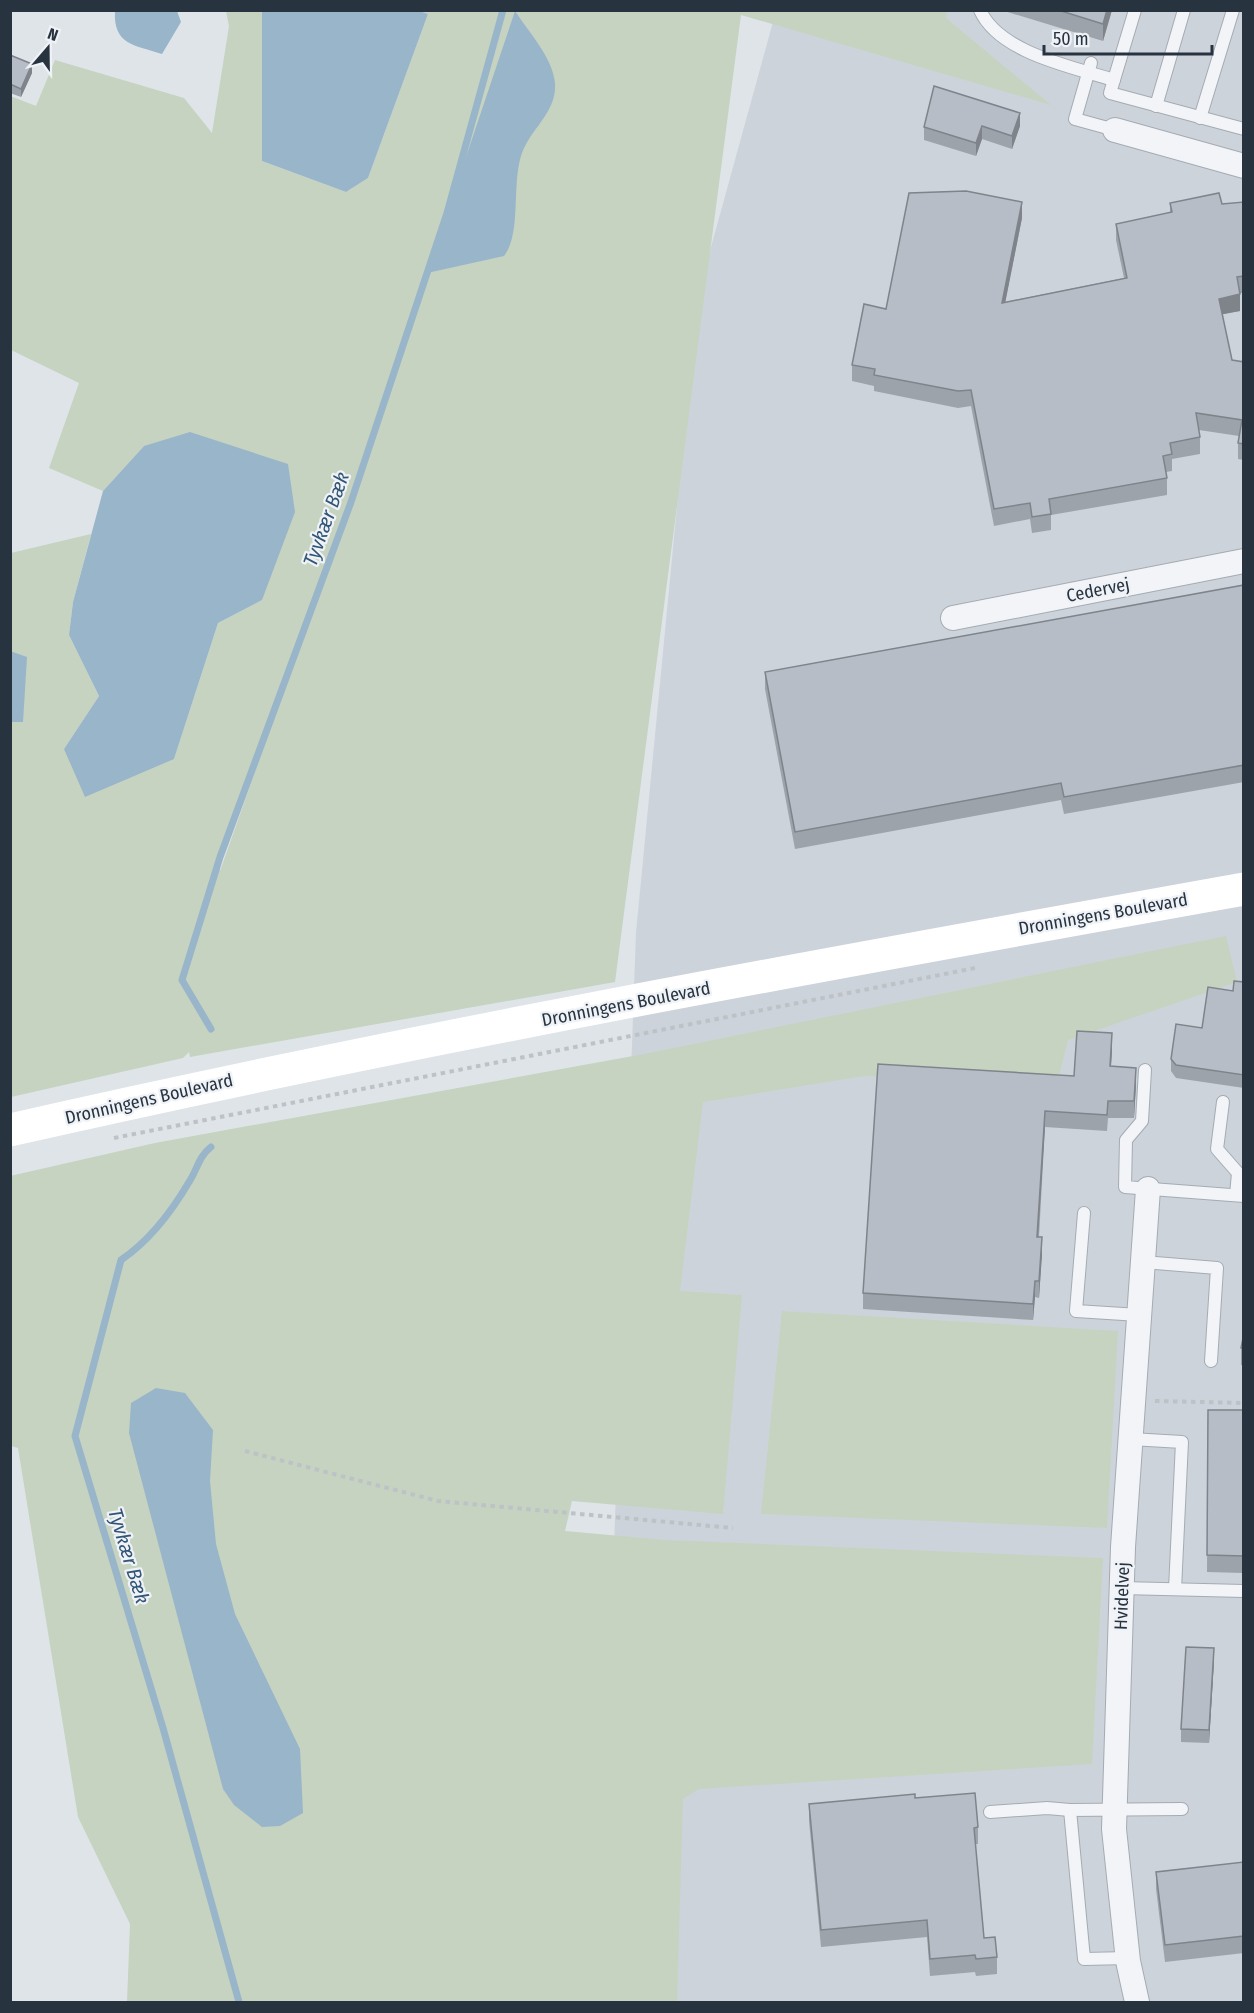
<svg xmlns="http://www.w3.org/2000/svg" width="1254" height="2013" font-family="'Fira Sans Condensed',sans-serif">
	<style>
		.built { fill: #cdd3db }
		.green { fill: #c6d3c0; fill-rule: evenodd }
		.water { fill: #99b5ca }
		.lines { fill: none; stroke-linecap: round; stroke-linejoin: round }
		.stream { stroke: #99b5ca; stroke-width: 7 }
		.lane-casing { stroke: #a4abb3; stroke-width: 14 }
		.street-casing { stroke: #a4abb3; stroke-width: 26 }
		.path { stroke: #bdc2c7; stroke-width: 4; stroke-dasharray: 4.5 4.5; stroke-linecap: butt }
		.lane { stroke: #f2f4f7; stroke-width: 12 }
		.street { stroke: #f2f4f7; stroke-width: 24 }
		.secondary { stroke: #fff; stroke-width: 33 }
		.wall { fill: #9da3aa }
		.shaded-wall { fill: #7f848b }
		.building { fill: #b6bdc6; stroke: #7f848b; stroke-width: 1.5 }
		.labels { text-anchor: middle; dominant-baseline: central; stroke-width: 4.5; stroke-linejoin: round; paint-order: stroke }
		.street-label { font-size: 18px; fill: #283340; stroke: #eff2f6 }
		.water-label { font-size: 20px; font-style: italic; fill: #315575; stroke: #eff2f6 }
	</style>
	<rect width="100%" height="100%" fill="#dfe4e9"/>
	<polygon class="built" points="776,11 1243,11 1243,2002 602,2002 599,1966 636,933 697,298"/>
	<g class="green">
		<path d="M947,10L946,18L1051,105L741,15L615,982L190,1057L189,1052L183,1058L11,1097V553L91,534L73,602L69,635L99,696L64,749L174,759L218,623L262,600L144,446L103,491L49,468L79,383L11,350L10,96L36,106L55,60L184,98L212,133L229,26L226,11H262V161L346,192L368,178L428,14L416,11ZM326,568H327L220,871V857Z"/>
		<polygon points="1226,936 1237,982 1068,1040 1058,1080 864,1076 703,1102 680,1291 742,1295 723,1514 572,1501 565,1531 665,1540 1103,1558 1092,1764 699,1789 683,1799 677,2002 127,2002 130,1924 78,1817 18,1448 11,1446 10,1176 155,1143 644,1054"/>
		<polygon points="782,1311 1118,1331 1107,1528 761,1514"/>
	</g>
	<g class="water">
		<polygon points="416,10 428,14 368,178 346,192 262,161 262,11"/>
		<path d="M115,11H177L181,22L162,54C135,45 113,45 115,11Z"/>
		<path d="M515,11C528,31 553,58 555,83C557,112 531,128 522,153C511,183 522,233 504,256L427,273Z"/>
		<polygon points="190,432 288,464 295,512 262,600 218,623 174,759 85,797 64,749 99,696 69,635 73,602 103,491 144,446"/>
		<polygon points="10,651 27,657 23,722 11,722"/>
		<polygon points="156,1388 185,1393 213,1430 210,1481 216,1544 235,1614 300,1749 303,1813 280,1826 262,1827 234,1805 223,1789 129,1433 131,1403"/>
	</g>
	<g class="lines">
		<g class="stream">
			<polyline points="211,1029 182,980 220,857 351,502 447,213 503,10"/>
			<path d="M211,1147C199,1156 197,1170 189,1182C172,1211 149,1241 121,1260L75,1436L163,1728L239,2002"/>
		</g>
		<g class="lane-casing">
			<g id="lane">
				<path d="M980,10C999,53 1073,67 1114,80"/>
				<polyline points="1135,10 1110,93 1244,129"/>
				<polyline points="1091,63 1075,119 1115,130"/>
				<polyline points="1156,106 1184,10"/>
				<polyline points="1200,118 1233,10"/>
				<polyline points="1145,1070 1142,1121 1126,1140 1125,1187 1244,1196"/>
				<polyline points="1223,1102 1217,1149 1238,1173 1236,1195"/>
				<polyline points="1084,1213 1076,1311 1139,1315"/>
				<polyline points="1143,1262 1217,1268 1211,1361"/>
				<polyline points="1131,1439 1182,1442 1175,1589"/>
				<polyline points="1122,1588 1244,1591"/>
				<polyline points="990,1812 1047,1808 1070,1810"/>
				<polyline points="1128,1958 1084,1959 1070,1810 1182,1809"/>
			</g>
		</g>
		<g class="street-casing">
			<g id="street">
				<polyline points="1115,130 1244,166"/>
				<polyline points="953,618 1244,561"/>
				<polyline points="1137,2002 1128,1961 1114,1829 1123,1547 1148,1189"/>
			</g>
		</g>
		<g class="path">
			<polyline points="114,1138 975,968"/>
			<polyline points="1155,1401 1244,1403"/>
			<polyline points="245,1451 438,1501 733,1528"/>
		</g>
		<use href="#lane" class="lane"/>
		<use href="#street" class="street"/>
		<path class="secondary" d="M10,1130C419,1037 831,963 1244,889"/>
	</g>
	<g class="wall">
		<polygon points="1001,10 1112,10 1103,41"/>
		<polygon points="10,55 32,73 21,97 10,93"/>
		<polygon points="1020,126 1012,149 982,139 976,156 924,140 924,127"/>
		<polygon points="1244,202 1244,293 1240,293 1240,311 1222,314 1232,360 1244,362 1244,460 1238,459 1238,443 1239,436 1199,430 1200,437 1200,454 1172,459 1172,471 1166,472 1167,478 1167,495 1051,515 1051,530 1032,533 1030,519 994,526 971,406 958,408 874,391 874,386 852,381 852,365 886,309 1022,218 1005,302 1124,278 1116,240 1116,224 1170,213 1170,203 1222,204"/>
		<polygon points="1244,585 1244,782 1064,814 1061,800 795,849 765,689 765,672"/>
		<polygon points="1244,982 1244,1088 1176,1078 1171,1071 1171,1059 1202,1028 1233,991"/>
		<polygon points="1112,1050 1111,1066 1136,1084 1134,1118 1108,1118 1107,1131 1045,1127 1039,1237 1042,1254 1039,1298 1035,1297 1033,1320 863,1309 863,1293 1074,1076"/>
		<polygon points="1244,1333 1244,1366 1241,1365 1241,1348"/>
		<polygon points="1208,1410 1244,1410 1244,1573 1207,1572"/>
		<polygon points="1214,1661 1209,1743 1181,1742 1181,1729"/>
		<polygon points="915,1798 978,1827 978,1844 975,1844 984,1938 997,1957 997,1974 976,1976 975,1972 930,1976 927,1937 821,1947 809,1821 809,1804"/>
		<polygon points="1244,1862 1244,1953 1165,1962 1156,1889 1156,1872"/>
	</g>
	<g class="shaded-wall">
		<polygon points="1107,10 1112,10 1103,41 1103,24"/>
		<polygon points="32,64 32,73 21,97 21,89"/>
		<polygon points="1020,113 1020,126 1012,149 1012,136"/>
		<polygon points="982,126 982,139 976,156 976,143"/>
		<polygon points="1022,202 1022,218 1002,319 1002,303"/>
		<polygon points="1240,294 1240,311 1219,315 1219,299"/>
		<polygon points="12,336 12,349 10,356 10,343"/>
		<polygon points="1112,1033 1112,1050 1110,1083 1110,1066"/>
		<polygon points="1136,1068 1136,1084 1134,1118 1134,1101"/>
		<polygon points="1045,1111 1045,1127 1037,1254 1037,1237"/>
		<polygon points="1042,1237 1042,1254 1039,1298 1039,1281"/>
		<polygon points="1035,1281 1035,1297 1033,1320 1033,1304"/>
		<polygon points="1214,1648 1214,1661 1209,1743 1209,1730"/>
	</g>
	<g class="building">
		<polygon points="1058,10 1107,10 1103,24"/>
		<polygon points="10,55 32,64 21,89 10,84"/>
		<polygon points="934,86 1020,113 1012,136 982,126 976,143 924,127"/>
		<polygon points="966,191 1022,202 1002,303 1127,278 1116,224 1172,212 1170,203 1219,193 1222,204 1244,202 1244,276 1237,277 1240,294 1219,299 1232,360 1244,362 1244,444 1238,443 1242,420 1196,413 1200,437 1170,443 1172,454 1163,456 1167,478 1049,499 1051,514 1032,517 1030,503 994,509 971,390 958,391 874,375 875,369 852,365 864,304 886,309 909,193"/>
		<polygon points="1244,585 1244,765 1064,797 1061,783 795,832 765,672"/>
		<polygon points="1234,981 1244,982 1244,1075 1176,1065 1171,1059 1176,1024 1202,1028 1208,987 1233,991"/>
		<polygon points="1077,1031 1112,1033 1110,1066 1136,1068 1134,1101 1108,1101 1107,1115 1045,1111 1037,1237 1042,1237 1039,1281 1035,1281 1033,1304 863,1293 878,1064 1074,1076"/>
		<polygon points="1244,1333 1244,1349 1241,1348"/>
		<polygon points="1208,1410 1244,1410 1244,1556 1207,1555"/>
		<polygon points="1186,1647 1214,1648 1209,1730 1181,1729"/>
		<polygon points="975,1793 978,1827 974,1828 984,1938 995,1937 997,1957 976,1959 975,1955 930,1959 927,1920 821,1930 809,1804 915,1794 915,1798"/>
		<polygon points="1244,1862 1244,1936 1165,1945 1156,1872"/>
	</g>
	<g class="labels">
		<g class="street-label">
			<text transform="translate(1098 590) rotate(-11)">Cedervej</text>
			<text transform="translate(1103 914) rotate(-10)">Dronningens Boulevard</text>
			<text transform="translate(626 1004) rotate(-11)">Dronningens Boulevard</text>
			<text transform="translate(149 1099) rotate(-13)">Dronningens Boulevard</text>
			<text transform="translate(1122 1596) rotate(-88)">Hvidelvej</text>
		</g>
		<g class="water-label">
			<text transform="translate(326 519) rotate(-70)">Tyvkær Bæk</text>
			<text transform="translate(129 1556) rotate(73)">Tyvkær Bæk</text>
		</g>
	</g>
	<rect width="1254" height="2013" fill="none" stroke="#283340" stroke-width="24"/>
	<g transform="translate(48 48) rotate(20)" stroke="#eff2f6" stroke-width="4.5" paint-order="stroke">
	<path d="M0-4.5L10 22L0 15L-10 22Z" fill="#283340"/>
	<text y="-9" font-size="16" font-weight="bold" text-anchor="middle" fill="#283340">N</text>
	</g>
	<path d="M1044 45v9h168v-9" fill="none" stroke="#283340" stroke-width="3"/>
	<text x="1053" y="45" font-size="18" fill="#283340" stroke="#eff2f6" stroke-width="4.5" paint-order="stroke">50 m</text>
</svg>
